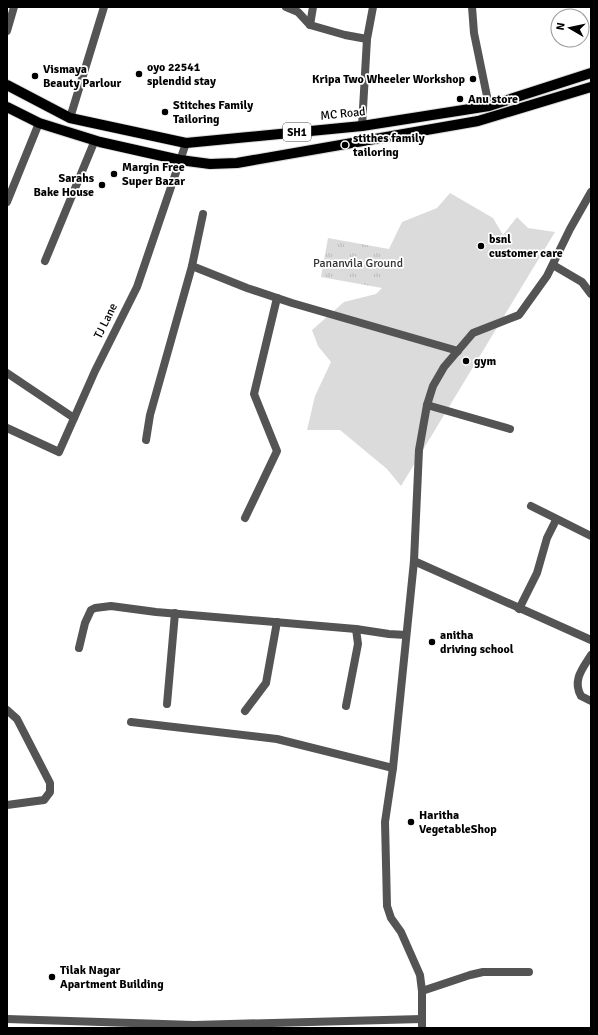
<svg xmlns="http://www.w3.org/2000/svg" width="598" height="1035" font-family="Signika,sans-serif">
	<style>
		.grass { fill: #dbdbdb }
		.park { fill: url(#park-tufts) }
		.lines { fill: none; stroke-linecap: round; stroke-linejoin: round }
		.primary-casing { stroke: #dbdbdb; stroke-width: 12 }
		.service { stroke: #545454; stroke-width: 8 }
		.minor { stroke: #545454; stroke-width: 8 }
		.primary { stroke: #000; stroke-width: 10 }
		.poi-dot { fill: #000; stroke: #fff; stroke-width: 1.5 }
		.labels { text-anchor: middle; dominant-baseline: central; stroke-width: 3.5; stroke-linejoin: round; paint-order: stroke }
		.shield { fill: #fff; stroke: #4c4c4c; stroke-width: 1 }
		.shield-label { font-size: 11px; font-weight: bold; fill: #000 }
		.poi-label { font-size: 12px; font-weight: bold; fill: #000; stroke: #fff; text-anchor: start }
		.street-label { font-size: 12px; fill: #000; stroke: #fff }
		.park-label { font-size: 12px; fill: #323232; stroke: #fff }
	</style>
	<defs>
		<pattern id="park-tufts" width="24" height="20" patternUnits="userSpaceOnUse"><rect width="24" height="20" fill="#dbdbdb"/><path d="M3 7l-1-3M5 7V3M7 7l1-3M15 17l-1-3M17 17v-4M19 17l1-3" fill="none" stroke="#bababa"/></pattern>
	</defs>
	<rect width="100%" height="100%" fill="#fff"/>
	<polygon class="grass" points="450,193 493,218 503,235 517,217 528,228 555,232 401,486 387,469 340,430 307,430 315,396 331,362 318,346 312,330 344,302 376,294 382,288 382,271 389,249 402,222 437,208"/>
	<polygon class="park" points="328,238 389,249 382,288 321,277"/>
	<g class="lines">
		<g class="primary-casing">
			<g id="primary">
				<polyline points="7,85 70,118 186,143 362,126 489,106 591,73"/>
				<polyline points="7,107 39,123 100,142 180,160 210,164 237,163 478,121 591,87"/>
			</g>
		</g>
		<g class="service">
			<polyline points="203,214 192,266 247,288 292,303 458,351"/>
			<polyline points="146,440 150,415 192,266"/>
			<polyline points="245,518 277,451 254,394 277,298"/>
			<polyline points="79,648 85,623 91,610 95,608 111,606 156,612 356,629 389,634 406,635"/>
			<polyline points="167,704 175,613"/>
			<polyline points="346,706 358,644 356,629"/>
			<polyline points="245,711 266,683 277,622"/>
			<polyline points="422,991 470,975 483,972 529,972"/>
		</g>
		<g class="minor">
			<polyline points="286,7 298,12 310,25 345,35 367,39"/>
			<polyline points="472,7 474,33 489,106"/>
			<polyline points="310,25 313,7"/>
			<polyline points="7,31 14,7"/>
			<polyline points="70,118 104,7"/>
			<polyline points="362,126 367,39 373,7"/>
			<polyline points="7,202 39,123"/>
			<polyline points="45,261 95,140"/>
			<polyline points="553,265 582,282 591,294"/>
			<polyline points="7,373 74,418"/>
			<polyline points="427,405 510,429"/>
			<polyline points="7,428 59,452 95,371 137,287 186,143"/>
			<polyline points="531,506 591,536"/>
			<polyline points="414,561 591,640"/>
			<polyline points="519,609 537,573 547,538 556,520"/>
			<path d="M591,655C583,668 572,680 581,696L591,701"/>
			<polyline points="7,710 17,719 50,783 50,792 44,800 7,805"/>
			<polyline points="131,722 277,739 393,768"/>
			<polyline points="7,1019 194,1025 422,1019"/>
			<polyline points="422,1028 422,991 420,975 401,932 391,918 387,906 385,822 393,768 414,561 419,450 427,405 433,386 444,367 473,333 519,315 547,276 570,229 591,192"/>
		</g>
		<use href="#primary" class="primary"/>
	</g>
	<g class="poi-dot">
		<circle cx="139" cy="74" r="4"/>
		<circle cx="35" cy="76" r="4"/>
		<circle cx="473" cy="79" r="4"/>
		<circle cx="460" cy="99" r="4"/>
		<circle cx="165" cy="112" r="4"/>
		<circle cx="345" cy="145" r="4"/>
		<circle cx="114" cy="174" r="4"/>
		<circle cx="102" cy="185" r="4"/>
		<circle cx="481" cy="246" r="4"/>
		<circle cx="466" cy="361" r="4"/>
		<circle cx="432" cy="642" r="4"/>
		<circle cx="411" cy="822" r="4"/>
		<circle cx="52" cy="977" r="4"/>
	</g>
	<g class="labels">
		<rect class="shield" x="283" y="123" width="28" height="18" rx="3"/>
		<g class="shield-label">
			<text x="297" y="132">SH1</text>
		</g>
		<g class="poi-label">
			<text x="147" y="67">oyo 22541<tspan x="147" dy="14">splendid stay</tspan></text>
			<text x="43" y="69">Vismaya<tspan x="43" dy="14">Beauty Parlour</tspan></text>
			<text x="465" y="79" text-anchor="end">Kripa Two Wheeler Workshop</text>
			<text x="468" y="99">Anu store</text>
			<text x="173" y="105">Stitches Family<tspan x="173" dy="14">Tailoring</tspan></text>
			<text x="353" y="138">stithes family<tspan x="353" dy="14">tailoring</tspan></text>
			<text x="122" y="167">Margin Free<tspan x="122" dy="14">Super Bazar</tspan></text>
			<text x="94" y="178" text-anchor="end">Sarahs<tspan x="94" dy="14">Bake House</tspan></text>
			<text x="489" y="239">bsnl<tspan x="489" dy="14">customer care</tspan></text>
			<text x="474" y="361">gym</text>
			<text x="440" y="635">anitha<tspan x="440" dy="14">driving school</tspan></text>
			<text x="419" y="815">Haritha<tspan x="419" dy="14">VegetableShop</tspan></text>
			<text x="60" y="970">Tilak Nagar<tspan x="60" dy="14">Apartment Building</tspan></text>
		</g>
		<g class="street-label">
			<text transform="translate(343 114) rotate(-6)">MC Road</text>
			<text transform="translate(106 321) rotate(-64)">TJ Lane</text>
		</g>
		<g class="park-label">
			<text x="358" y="263">Pananvila Ground</text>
		</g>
	</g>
	<rect width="598" height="1035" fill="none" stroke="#000000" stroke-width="16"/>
	<g transform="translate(570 28) rotate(279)"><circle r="19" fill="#ffffff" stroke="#999999"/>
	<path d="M0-3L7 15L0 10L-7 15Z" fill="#000000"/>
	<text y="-6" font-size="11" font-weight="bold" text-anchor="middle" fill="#000000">N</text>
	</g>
</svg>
